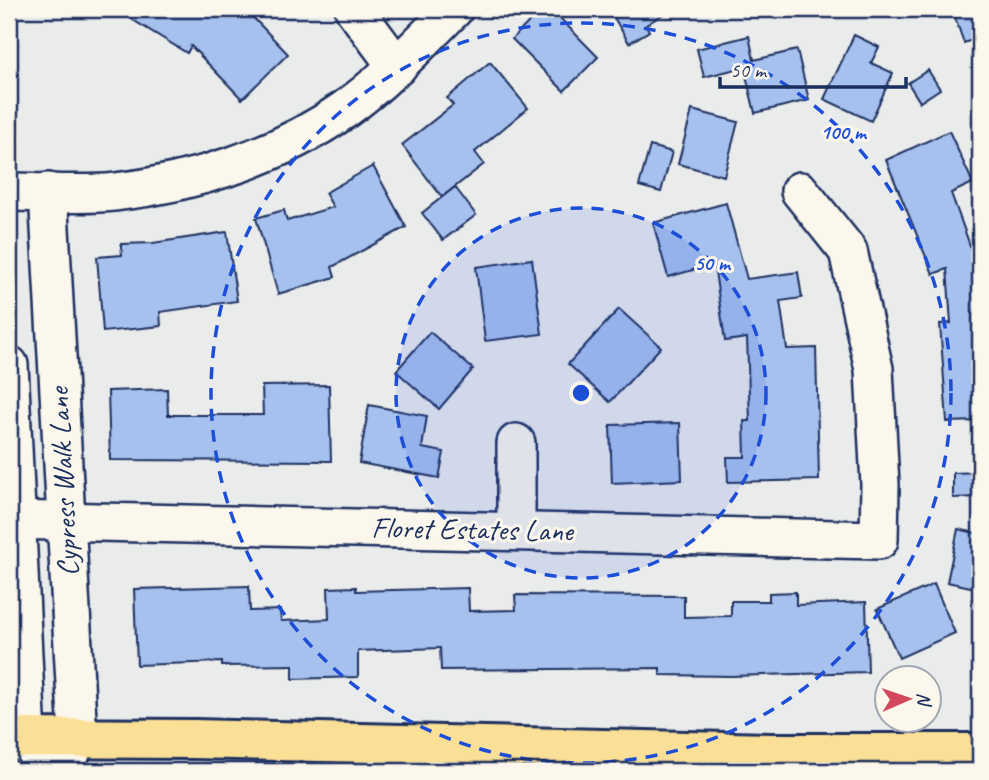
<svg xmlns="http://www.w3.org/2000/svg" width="989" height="780" font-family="Caveat,sans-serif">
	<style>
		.building { fill: #a7c1ee; stroke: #1b2f5e; stroke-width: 2 }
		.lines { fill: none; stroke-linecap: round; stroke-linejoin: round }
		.minor-casing { stroke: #1b2f5e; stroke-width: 42 }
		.major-casing { stroke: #1b2f5e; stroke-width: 44 }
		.minor { stroke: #fbf7ec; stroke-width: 37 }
		.major { stroke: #fadf96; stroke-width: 38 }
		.ring { fill: none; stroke: #1d4ed8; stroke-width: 3.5; stroke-dasharray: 12 9 }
		.labels { text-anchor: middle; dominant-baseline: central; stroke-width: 6; stroke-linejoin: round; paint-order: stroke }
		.street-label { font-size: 30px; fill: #1b2f5e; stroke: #fbf7ec }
		.centre { fill: #1d4ed8; stroke: #fbf7ec; stroke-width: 3.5 }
		.ring-label { font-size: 21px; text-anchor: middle; font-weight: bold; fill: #1d4ed8; stroke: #fbf7ec; stroke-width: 6; stroke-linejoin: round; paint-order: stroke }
	</style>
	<rect width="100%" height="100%" fill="#eaecec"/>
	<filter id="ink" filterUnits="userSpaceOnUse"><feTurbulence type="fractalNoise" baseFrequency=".0143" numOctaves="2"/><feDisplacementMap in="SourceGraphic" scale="14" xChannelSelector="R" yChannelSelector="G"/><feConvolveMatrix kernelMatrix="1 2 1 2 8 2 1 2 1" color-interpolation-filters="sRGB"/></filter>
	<g filter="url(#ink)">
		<g class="building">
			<polygon points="115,9 245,9 288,54 242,99 191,46 187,53"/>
			<polygon points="542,9 551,9 598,57 564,91 512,39"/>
			<polygon points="609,9 671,9 646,25 649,31 629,43"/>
			<polygon points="952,9 980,9 980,37 964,43"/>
			<polygon points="854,35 879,47 871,63 893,73 871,121 824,99"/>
			<polygon points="749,36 754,60 797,50 809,100 755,113 744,67 704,77 697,49"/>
			<polygon points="490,62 528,108 475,152 484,164 442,197 402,145 453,105 447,98"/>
			<polygon points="928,70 940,89 920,102 908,83"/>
			<polygon points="692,110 738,122 724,176 678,164"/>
			<polygon points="949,131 973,183 951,193 980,273 980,421 947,422 940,324 951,323 947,269 933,274 886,160"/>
			<polygon points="650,146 672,152 661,192 639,186"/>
			<polygon points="373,166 406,227 332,267 335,277 278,294 256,218 284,210 287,221 333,207 325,193"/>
			<polygon points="455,187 476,215 443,240 422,213"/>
			<polygon points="726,203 747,279 798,272 802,298 780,301 787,349 816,348 819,480 728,482 727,457 745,457 744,421 750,421 747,338 725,341 714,264 668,277 653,223"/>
			<polygon points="227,232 237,301 160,312 161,326 103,332 97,257 122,255 121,244 153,243"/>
			<polygon points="532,259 542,334 485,341 476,267"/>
			<polygon points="619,309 661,347 610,402 568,364"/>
			<polygon points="430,332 473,369 439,409 396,371"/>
			<polygon points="329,385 331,461 110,460 108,391 167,389 168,415 263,415 262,386"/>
			<polygon points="369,405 427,416 422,448 444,452 439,478 359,463"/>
			<polygon points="680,423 682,480 612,483 610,425"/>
			<polygon points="980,472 980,497 953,498 953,473"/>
			<polygon points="958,529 980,534 980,589 947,582"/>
			<polygon points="934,584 955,633 899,658 877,609"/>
			<polygon points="249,586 250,611 280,610 281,621 329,619 328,588 356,587 356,591 468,588 469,611 516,610 515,595 684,596 684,617 731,616 731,601 769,601 769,593 796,592 796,605 866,602 868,672 732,676 660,675 660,668 441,670 440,648 358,651 358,677 293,679 293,665 222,666 222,662 137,665 134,589"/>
		</g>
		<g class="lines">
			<g class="minor-casing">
				<g id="minor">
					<polyline points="354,9 397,67"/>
					<path d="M9,192C44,192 81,196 115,192C194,183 279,156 344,110C385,81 419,44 454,9"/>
					<polyline points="48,192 77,719 76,738 65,771"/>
					<polyline points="9,365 27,738 41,771"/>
					<polyline points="9,520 879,540 880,485 874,369 848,251 800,191"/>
					<polyline points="516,529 516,443"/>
				</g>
			</g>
			<g class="major-casing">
				<polyline id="major" points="9,738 194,739 770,753 980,753"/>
			</g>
			<use href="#minor" class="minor"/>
			<use href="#major" class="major"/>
		</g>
	</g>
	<circle cx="581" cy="393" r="185" fill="#1d4ed8" fill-opacity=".12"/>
	<g class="ring">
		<circle cx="581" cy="393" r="185"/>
		<circle cx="581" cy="393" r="370"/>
	</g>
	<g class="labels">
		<g class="street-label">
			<text transform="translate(63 482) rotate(-93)">Cypress Walk Lane</text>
			<text transform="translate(472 529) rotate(1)">Floret Estates Lane</text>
		</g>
	</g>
	<circle cx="581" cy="393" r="10" class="centre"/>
	<g class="ring-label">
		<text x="843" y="139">100 m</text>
		<text x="712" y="270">50 m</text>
	</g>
	<rect width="989" height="780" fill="none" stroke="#fbf7ec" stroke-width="35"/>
	<rect x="18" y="18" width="954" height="745" fill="none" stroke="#1b2f5e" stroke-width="2.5" filter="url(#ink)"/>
	<g transform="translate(908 699) rotate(88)"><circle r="33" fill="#fbf7ec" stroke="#a1a7b3" stroke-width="2"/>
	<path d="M0-5L12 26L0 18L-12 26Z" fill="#d1495b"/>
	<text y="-10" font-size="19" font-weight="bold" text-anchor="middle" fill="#1b2f5e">N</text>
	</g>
	<path d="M720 77v10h186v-10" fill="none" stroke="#1b2f5e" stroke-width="3.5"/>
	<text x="730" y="77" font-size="21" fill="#1b2f5e" stroke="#fbf7ec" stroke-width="5" paint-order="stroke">50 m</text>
</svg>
